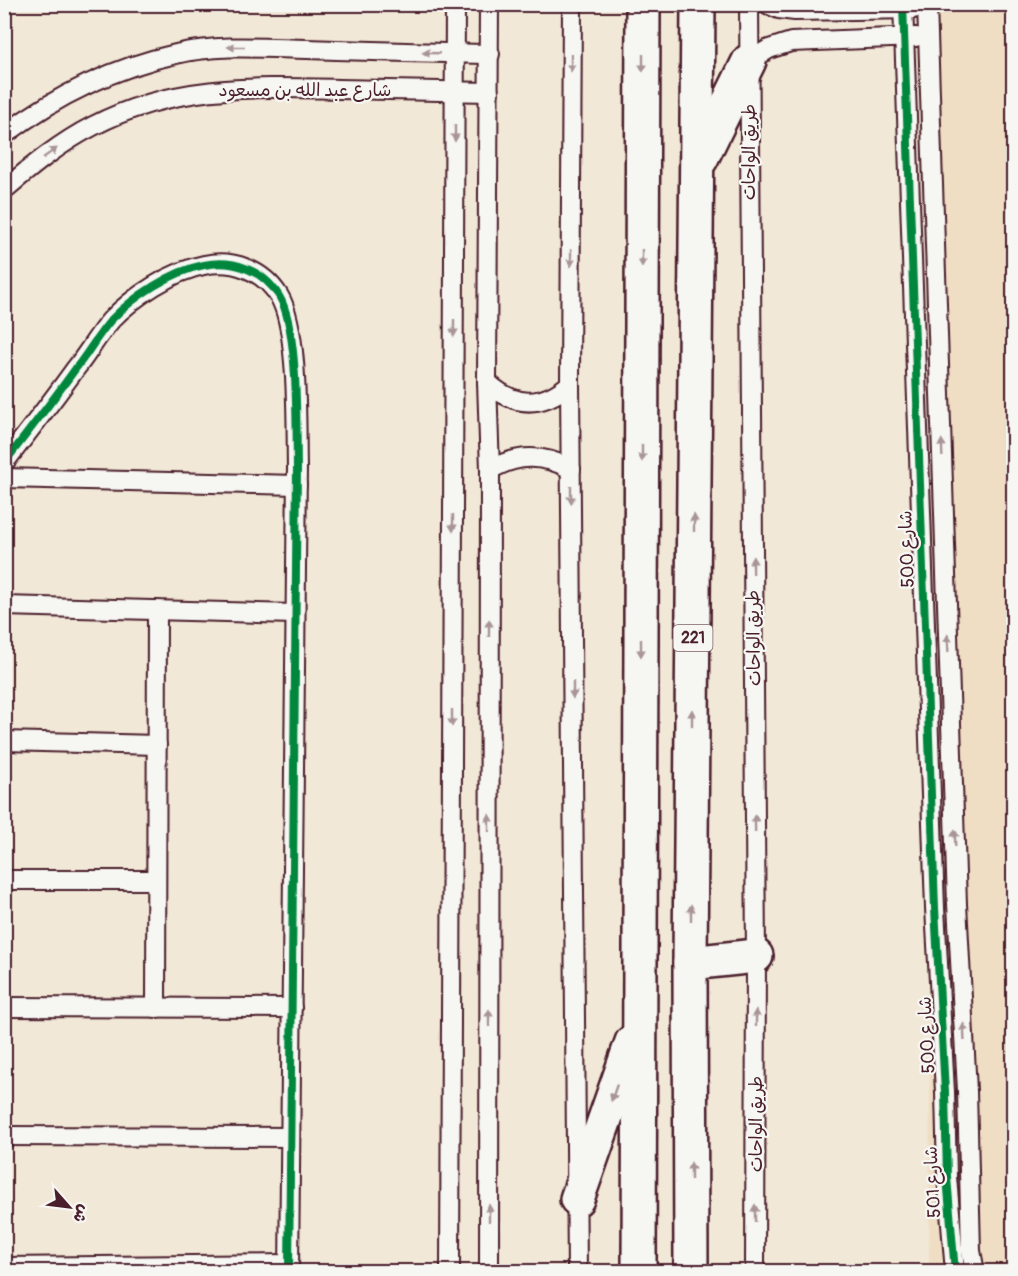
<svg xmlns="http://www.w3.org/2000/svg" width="1018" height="1276" font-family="Pangolin,'Playpen Sans Arabic',sans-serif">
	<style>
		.built { fill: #efdec4 }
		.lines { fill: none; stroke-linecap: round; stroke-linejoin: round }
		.street-casing { stroke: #4a1f2b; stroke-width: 22 }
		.highway-casing { stroke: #4a1f2b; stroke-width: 38 }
		.street { stroke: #f6f6f2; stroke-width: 18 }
		.highway { stroke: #f6f6f2; stroke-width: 33 }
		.cycleway-casing { stroke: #f6f6f2; stroke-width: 11 }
		.cycleway { stroke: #00873e; stroke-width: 8 }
		.oneway { fill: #a99598 }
		.labels { text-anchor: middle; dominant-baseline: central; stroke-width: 4.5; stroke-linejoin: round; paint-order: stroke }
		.shield { fill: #f6f6f2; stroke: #7e6067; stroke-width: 1.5 }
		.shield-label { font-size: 16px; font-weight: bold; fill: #4a1f2b }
		.street-label { font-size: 18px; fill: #4a1f2b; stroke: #f6f6f2 }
	</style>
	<rect width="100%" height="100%" fill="#f2e8d7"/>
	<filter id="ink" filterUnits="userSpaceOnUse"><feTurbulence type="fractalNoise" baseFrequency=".0167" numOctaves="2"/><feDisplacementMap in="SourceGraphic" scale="12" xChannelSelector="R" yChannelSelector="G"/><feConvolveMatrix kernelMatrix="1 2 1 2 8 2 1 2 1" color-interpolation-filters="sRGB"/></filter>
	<g filter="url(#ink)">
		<polygon class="built" points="934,5 1013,5 1013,1271 929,1271"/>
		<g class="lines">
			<g class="street-casing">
				<g id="street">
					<polyline points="572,4 570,384 577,1272"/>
					<polyline points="749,4 756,956 755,1272"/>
					<polyline points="767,4 779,9 795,11 914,9"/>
					<polyline points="903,4 935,908 945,1092 947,1177 955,1272"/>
					<polyline points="927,4 957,904 967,1091 971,1251 975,1272"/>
					<polyline points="749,61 769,49 791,42 916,37"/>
					<path d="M4,135C56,96 112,68 176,54C219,44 263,48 307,49C368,51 429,53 490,54"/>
					<path d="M4,190C32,166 60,143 93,126C173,84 252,87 339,89C389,90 439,91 489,92"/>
					<path d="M487,382C515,408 541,408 570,384"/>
					<path d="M4,463C29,431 53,400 76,368C88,353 98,335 111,320C133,297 172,271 204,265C233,259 263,270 279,296C299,329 296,426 297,467L289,1272"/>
					<path d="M490,470C517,454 543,454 571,469"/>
					<polyline points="4,478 297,485"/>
					<polyline points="4,606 295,614"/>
					<polyline points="4,741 157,745"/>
					<polyline points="4,880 156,880"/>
					<polyline points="4,1007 292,1008"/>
					<polyline points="156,1008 157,610"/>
					<polyline points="4,1136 290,1137"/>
					<polyline points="4,1267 289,1264"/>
					<polyline points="450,1272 455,4"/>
					<polyline points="489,1272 490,470 487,382 489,4"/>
				</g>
			</g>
			<g class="highway-casing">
				<g id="highway">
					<polyline points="701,159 749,61"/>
					<polyline points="690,963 756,956"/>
					<polyline points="577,1199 632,1042"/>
					<polyline points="639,1272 643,4"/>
					<polyline points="691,1272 690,963 698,4"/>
				</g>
			</g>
			<use href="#street" class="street"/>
			<use href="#highway" class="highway"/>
			<g class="cycleway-casing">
				<g id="cycleway">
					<polyline points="903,4 935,908 945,1092 947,1177 955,1272"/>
					<path d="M4,463C29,431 53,400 76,368C88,353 98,335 111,320C133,297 172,271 204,265C233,259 263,270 279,296C299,329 296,426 297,467L289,1272"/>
				</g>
			</g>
			<use href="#cycleway" class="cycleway"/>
		</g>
		<defs><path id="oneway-solid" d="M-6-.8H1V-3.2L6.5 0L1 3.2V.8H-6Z" transform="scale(1.5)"/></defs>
		<g class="oneway">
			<use href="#oneway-solid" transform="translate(236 47) rotate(-180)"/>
			<use href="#oneway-solid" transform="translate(431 53) rotate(-178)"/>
			<use href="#oneway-solid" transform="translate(571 63) rotate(90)"/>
			<use href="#oneway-solid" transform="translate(643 63) rotate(90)"/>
			<use href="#oneway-solid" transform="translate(455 133) rotate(90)"/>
			<use href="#oneway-solid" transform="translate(50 153) rotate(-35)"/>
			<use href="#oneway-solid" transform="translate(571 258) rotate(90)"/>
			<use href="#oneway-solid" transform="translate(642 258) rotate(90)"/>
			<use href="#oneway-solid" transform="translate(454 328) rotate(90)"/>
			<use href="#oneway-solid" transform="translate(942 448) rotate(-92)"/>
			<use href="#oneway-solid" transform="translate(642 453) rotate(90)"/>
			<use href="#oneway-solid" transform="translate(571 495) rotate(90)"/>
			<use href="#oneway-solid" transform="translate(453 523) rotate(90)"/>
			<use href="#oneway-solid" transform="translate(694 523) rotate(-90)"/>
			<use href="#oneway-solid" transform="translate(753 565) rotate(-91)"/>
			<use href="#oneway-solid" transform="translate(489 628) rotate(-90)"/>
			<use href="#oneway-solid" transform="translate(948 643) rotate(-92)"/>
			<use href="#oneway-solid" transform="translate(641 648) rotate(90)"/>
			<use href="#oneway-solid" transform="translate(573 690) rotate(90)"/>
			<use href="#oneway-solid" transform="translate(452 718) rotate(90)"/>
			<use href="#oneway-solid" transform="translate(692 718) rotate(-90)"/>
			<use href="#oneway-solid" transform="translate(489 823) rotate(-90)"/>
			<use href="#oneway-solid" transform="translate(755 823) rotate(-91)"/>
			<use href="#oneway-solid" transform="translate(955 838) rotate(-92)"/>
			<use href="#oneway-solid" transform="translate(691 913) rotate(-90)"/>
			<use href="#oneway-solid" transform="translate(489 1018) rotate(-90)"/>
			<use href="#oneway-solid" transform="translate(756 1018) rotate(-90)"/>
			<use href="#oneway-solid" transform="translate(964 1032) rotate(-93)"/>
			<use href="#oneway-solid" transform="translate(614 1093) rotate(109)"/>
			<use href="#oneway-solid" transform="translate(691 1171) rotate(-90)"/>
			<use href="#oneway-solid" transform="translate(489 1213) rotate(-90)"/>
			<use href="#oneway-solid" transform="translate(755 1213) rotate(-90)"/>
		</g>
	</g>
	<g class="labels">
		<rect class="shield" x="673.5" y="625" width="39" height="26" rx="4.5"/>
		<g class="shield-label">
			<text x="693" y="638">221</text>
		</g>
		<g class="street-label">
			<text x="305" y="90">شارع عبد الله بن مسعود</text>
			<text transform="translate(749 152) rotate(-90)">طريق الواحات</text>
			<text transform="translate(907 549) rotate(-92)">شارع 500</text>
			<text transform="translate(754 638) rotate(-91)">طريق الواحات</text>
			<text transform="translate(927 1035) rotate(-93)">شارع 500</text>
			<text transform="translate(756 1124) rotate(-90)">طريق الواحات</text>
			<text transform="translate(933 1182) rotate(-93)">شارع 501</text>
		</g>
	</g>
	<rect width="1018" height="1276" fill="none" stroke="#f6f6f2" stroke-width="24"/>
	<rect x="12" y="12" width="994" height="1252" fill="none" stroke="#4a1f2b" stroke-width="2" filter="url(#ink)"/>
	<g transform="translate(69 1207) rotate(118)" stroke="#f6f6f2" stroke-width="4.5" paint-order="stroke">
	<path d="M0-4.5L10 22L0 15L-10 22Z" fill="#4a1f2b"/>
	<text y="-9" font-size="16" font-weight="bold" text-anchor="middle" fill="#4a1f2b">ش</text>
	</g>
</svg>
